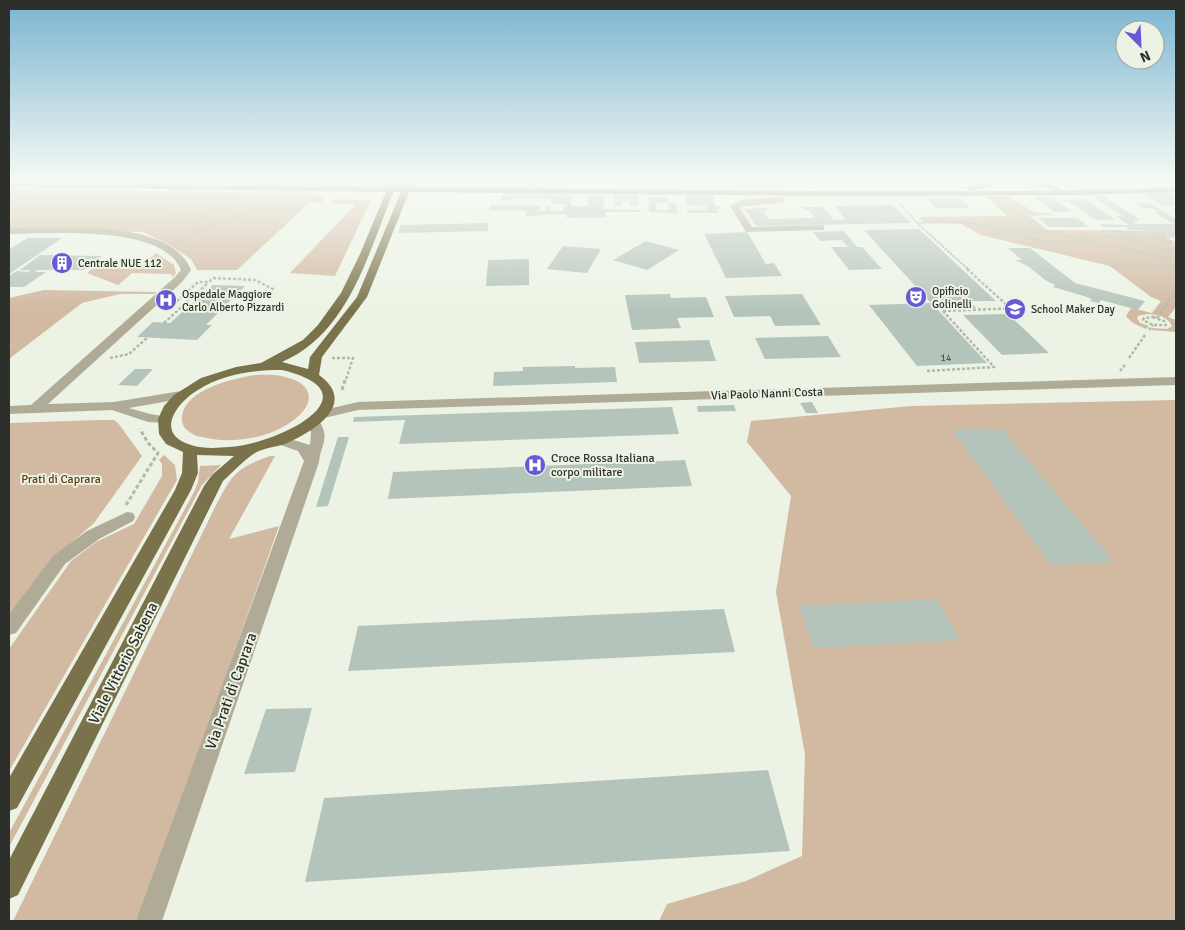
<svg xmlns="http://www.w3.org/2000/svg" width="1185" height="930" font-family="Signika,sans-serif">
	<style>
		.green { fill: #d1b9a2 }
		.building { fill: #b5c4bb; fill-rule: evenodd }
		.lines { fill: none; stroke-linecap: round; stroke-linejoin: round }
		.path-far2 { stroke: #b2b8ac; stroke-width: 2; stroke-dasharray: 2.5 1; stroke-linecap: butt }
		.path-far1 { stroke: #b2b8ac; stroke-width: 2.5; stroke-dasharray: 3 2; stroke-linecap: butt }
		.path { stroke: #b2b8ac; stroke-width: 3; stroke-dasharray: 4 2.5; stroke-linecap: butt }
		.minor { fill: #afab96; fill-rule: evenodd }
		.major { fill: #7a724b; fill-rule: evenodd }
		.tram { stroke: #7b8076; stroke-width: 1 }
		.labels { text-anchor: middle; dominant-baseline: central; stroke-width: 4; stroke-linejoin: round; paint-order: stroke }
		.number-label { font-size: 10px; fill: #4f554e }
		.far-poi-label { font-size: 11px; fill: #2d302a; stroke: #ecf3e4; text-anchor: start }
		.street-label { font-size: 12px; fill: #2d302a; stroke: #ecf3e4 }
		.poi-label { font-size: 12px; fill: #2d302a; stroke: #ecf3e4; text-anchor: start }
		.park-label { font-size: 12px; fill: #5f3a0d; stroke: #ecf3e4 }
		.near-street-label { font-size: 15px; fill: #2d302a; stroke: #ecf3e4 }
	</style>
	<rect width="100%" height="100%" fill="#ecf3e4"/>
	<g class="green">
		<polygon points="738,182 805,182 808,186 739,186"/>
		<polygon points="9,189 296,193 317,194 324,199 321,203 310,202 237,270 197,270 191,259 168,244 143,232 9,229"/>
		<path d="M986,196H1007L1013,201C1021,201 1024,207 1032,211C1039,214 1046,211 1053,215L1030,216L1047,230L1176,231V236H1165L1174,242L1172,245L1176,247V307L1168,317L1176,320V332L1151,330L1153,328L1167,329L1172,326C1167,314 1149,312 1138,316L1137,318L1140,323L1149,326L1146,329L1133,323L1126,316L1131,308L1152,313L1161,301L1151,297L1110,266L981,235L961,224L923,222L918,217L1007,216Z"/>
		<polygon points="333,199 371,200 335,276 290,273 356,204 330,203"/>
		<polygon points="156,253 174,265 176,273 173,277 171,274 132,273 118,285 87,273 95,266 140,267"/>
		<polygon points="44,290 157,292 154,294 120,294 82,303 9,359 9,346 11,345 9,342 9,298"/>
		<path d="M255,375C265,375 275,374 285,377C312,383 317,402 295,419C273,437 239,443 212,439C203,437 194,437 187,430C183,427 181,421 182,416C186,389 232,379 255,375Z"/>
		<polygon points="1176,400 1176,921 659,921 667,904 746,881 802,856 805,755 776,592 791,496 747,442 751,421 911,406"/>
		<polygon points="100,420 114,420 118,423 142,456 94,523 49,562 9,614 9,423"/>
		<polygon points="164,455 175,465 177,480 9,771 9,649 71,561 96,542 134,524 162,476 162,464 159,460"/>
		<path d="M270,456H275L229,539L279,526L176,816L137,921H13L217,503C233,473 237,468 270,456Z"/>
		<polygon points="221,465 202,485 9,847 9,833 194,492 198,482 200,466"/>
	</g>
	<g class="building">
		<polygon points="816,182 831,182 834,187 819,187"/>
		<polygon points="1057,182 1104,182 1109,185 1061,186 1057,185"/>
		<polygon points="1166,192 1176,194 1176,201 1172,201 1176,204 1169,204 1173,206 1164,206 1140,193"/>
		<polygon points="503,193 572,194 570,204 572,204 572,206 588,206 588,194 605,195 603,209 641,210 641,212 605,212 606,217 567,218 566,214 526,216 526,211 489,210 491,205 540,206 539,211 546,211 547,206 551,206 550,211 563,211 565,204 551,204 553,199 511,198 511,200 500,200"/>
		<polygon points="685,194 713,195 715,206 721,206 721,209 717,209 718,213 687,213 687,210 706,210 706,206 686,205"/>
		<polygon points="615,195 638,195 639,205 630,205 630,201 622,201 622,205 614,205"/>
		<polygon points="1090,195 1102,195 1107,198 1105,198 1141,220 1135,220 1138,222 1133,222 1136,224 1174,224 1153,212 1158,212 1152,208 1144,209 1134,203 1149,203 1176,219 1176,231 1130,230 1125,227 1103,227 1099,224 1129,225 1115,216 1123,216"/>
		<path d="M648,197H668L669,203H676L677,213L649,212ZM656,203H668L669,210H656Z"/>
		<polygon points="1035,197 1053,197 1071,211 1054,212"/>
		<polygon points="927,198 960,198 970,208 936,208"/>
		<polygon points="1085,199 1108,215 1116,220 1096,220 1069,202 1059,200"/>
		<polygon points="893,205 911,223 756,226 745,209 766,208 768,211 763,211 769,219 815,218 809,210 804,210 802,207 823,207 834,220 846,220 835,206"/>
		<polygon points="1038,218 1077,218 1089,227 1049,227"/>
		<polygon points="488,223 488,231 398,233 401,225"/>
		<polygon points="919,229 996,301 970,301 976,308 937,309 987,363 917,366 869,305 931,303 864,230"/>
		<polygon points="844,231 857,247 862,247 882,269 849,270 831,247 848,247 842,240 820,241 813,232"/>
		<polygon points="747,232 766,264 774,263 782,276 726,278 704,234"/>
		<polygon points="28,238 62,238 9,274 9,249"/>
		<polygon points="646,241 679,250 647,270 613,260"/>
		<polygon points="563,246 601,249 587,273 547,269"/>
		<polygon points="1008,248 1030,248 1075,283 1145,301 1138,310 1101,300 1099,303 1090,301 1092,299 1084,296 1053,287 1055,285 1045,280 1028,266 1015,260 1022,260"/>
		<polygon points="40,255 102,256 84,270 37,270 35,272 46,272 24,287 9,287 9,276 17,271 28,272 31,270 20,270"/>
		<polygon points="529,259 529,285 486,286 488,260"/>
		<polygon points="213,285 245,286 206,325 212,325 197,340 137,337 153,322 170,323"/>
		<polygon points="670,294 671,298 706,297 714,317 677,318 681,328 632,330 625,295"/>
		<polygon points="802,294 821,325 775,326 770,316 734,317 725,296"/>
		<polygon points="1008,314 1049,353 1002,355 963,315"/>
		<polygon points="828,336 841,357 765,359 755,338"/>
		<polygon points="709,340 716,361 639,363 635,342"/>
		<polygon points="575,366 575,368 615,367 617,382 493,386 494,372 523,371 523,367"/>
		<polygon points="135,369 153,369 137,386 118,385"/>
		<polygon points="812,402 818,413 806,413 800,403"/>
		<polygon points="734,405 736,411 698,412 697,406"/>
		<polygon points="672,407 679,434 399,444 405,420 353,422 354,417"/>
		<polygon points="1002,429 1114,562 1051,565 952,430"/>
		<polygon points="338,437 349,437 328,506 316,507"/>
		<polygon points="685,460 692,486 388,499 393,472"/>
		<polygon points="937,599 960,640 814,648 799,606"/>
		<polygon points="724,609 735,652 348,671 358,626"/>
		<polygon points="312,708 295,772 244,774 266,709"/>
		<polygon points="768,770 790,851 305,882 324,798"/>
	</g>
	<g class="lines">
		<g class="path-far2">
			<polyline points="1007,203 1036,227 1044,231 1176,260"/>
			<polyline points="9,204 34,197"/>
			<polyline points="900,204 917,223 969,270"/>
			<polyline points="9,209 167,212 195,214 219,222"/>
			<polyline points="917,223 964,222 1008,231 1045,233"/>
			<polyline points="995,227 1010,225 1025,219"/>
			<path d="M1014,231C1033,240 1053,245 1074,241C1084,239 1094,236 1104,236C1129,237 1153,246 1176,251"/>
			<polyline points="992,234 1005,231"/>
			<polyline points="1106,235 1101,231 1120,231 1176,244"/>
			<polyline points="1154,237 1176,237"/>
			<polyline points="176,241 219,222 248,212 308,201"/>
			<polyline points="1110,266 1176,265"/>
		</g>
		<g class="path-far1">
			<polyline points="967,269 1010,308"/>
			<polyline points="177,301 198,282 209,282 213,278 255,280 275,290"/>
			<polyline points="943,311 1019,308"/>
			<polygon points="1153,317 1164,321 1166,325 1153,325 1143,320 1144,318"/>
			<polyline points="1157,318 1176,291"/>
			<polyline points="164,323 208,283"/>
			<polyline points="1149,330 1153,325"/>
			<polyline points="110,358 129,354 148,337"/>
			<polyline points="332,358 353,358 345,382"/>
			<polyline points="1129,358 1145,335"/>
			<polyline points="927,371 994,367 943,311"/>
			<polyline points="1120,371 1125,365"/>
		</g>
		<g class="path">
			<polyline points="342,390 345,380"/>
			<polyline points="126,505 158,453 148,443 140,429"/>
		</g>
		<g class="minor">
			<polygon points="234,182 282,182 278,184 238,184"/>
			<polygon points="284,182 398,182 399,184 395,186 288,184"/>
			<polygon points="529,182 537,182 535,187 532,187 528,185"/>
			<polygon points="782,197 785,198 785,202 739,207 752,227 821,225 824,226 824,230 746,232 730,206 741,200"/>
			<path d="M9,228C56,229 169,216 191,270L182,282L48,404L114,402L181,391L186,392L188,395L186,398L129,408L150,414L169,417L171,420L169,423L148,422L112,410L9,414V406L31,405L174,278L181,270C163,224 50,234 9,234Z"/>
			<polygon points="1176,377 1176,385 358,410 320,419 313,415 315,412 358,402"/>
			<path d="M313,418L318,419C331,439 321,443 319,462L162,921H136L304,461L298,451L275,443L273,440L275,437L280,436L310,445L311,432L306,422Z"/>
			<polygon points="127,512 133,513 135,517 133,521 99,539 65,564 16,633 9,635 9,614 53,556 87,531"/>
		</g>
		<g class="major">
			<path d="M391,182H399L397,187H403L405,182H413L411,187C666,190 921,195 1176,188V192L1076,195L845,196L409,192L367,297L322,357L319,375C359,404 313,432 285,444C276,447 263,448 255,453C244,460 233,472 223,481L18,895L9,899V860L204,486L212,475L234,456L197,455L198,473L191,490L17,808L9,811V778L175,490L182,473L183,452L166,444L159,434L158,419L164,406L174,395L201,378L236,367L261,363L303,340L318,325L341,293L360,254L386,192L9,187V183L389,187ZM394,192H401L357,297L310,357L308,369L282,362C334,340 358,285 377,234C383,220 387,205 394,192ZM282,370C381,394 275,445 229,447C217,448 203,449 191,445C154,434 176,403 198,390C223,374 252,370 282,370Z"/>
			<path d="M984,182H1042L1060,188L1056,190C1035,185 1013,182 992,185C983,187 973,194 965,188Z"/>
		</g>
		<polyline class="tram" points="9,183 841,192 1068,192 1176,188"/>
	</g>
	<linearGradient id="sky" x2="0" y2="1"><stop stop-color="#7ab4d2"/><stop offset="0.58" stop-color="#f6faf3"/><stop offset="1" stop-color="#f6faf3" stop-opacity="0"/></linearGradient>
	<rect width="1185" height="312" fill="url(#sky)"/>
	<defs>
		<g id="building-disc" transform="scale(1.125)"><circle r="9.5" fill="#665bd4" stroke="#ecf3e4"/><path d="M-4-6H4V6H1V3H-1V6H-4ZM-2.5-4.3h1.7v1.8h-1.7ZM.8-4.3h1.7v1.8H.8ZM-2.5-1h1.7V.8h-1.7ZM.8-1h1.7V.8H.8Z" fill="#fff"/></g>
		<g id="theatre-disc" transform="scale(1.125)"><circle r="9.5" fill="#665bd4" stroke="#ecf3e4"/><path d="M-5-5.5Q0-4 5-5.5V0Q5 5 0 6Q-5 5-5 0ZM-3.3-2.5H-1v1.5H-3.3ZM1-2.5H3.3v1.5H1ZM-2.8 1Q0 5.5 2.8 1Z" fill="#fff"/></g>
		<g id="hospital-disc" transform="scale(1.125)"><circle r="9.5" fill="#665bd4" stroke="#ecf3e4"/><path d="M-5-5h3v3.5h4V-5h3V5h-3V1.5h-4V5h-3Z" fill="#fff"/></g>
		<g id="school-disc" transform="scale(1.125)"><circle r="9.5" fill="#665bd4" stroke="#ecf3e4"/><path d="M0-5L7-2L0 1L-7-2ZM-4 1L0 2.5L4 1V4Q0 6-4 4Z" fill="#fff"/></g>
	</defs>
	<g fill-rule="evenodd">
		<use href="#building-disc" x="62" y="263"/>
		<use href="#theatre-disc" x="916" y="297"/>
		<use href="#hospital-disc" x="166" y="300"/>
		<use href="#school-disc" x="1015" y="309"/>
		<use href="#hospital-disc" x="535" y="465"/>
	</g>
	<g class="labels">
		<g class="number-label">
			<text x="946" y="358">14</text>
		</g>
		<g class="far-poi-label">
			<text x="78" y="263">Centrale NUE 112</text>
			<text x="932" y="291">Opificio<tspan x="932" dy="13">Golinelli</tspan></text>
			<text x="182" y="294">Ospedale Maggiore<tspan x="182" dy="13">Carlo Alberto Pizzardi</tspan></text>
			<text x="1031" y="309">School Maker Day</text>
		</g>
		<g class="street-label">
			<text transform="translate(767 394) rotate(-2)">Via Paolo Nanni Costa</text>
		</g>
		<g class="poi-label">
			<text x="551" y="458">Croce Rossa Italiana<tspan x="551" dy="14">corpo militare</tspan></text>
		</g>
		<g class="park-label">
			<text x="61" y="479">Prati di Caprara</text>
		</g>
		<g class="near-street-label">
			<text transform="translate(123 663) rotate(-63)">Viale Vittorio Sabena</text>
			<text transform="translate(231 691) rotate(-70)">Via Prati di Caprara</text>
		</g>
	</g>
	<rect width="1185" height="930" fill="none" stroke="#2d302a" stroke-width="20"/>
	<g transform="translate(1140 45) rotate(156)"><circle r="24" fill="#ecf3e4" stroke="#a0a59a"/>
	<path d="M0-4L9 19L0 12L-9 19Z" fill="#665bd4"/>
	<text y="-8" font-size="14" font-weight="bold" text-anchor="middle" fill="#2d302a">N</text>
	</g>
</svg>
